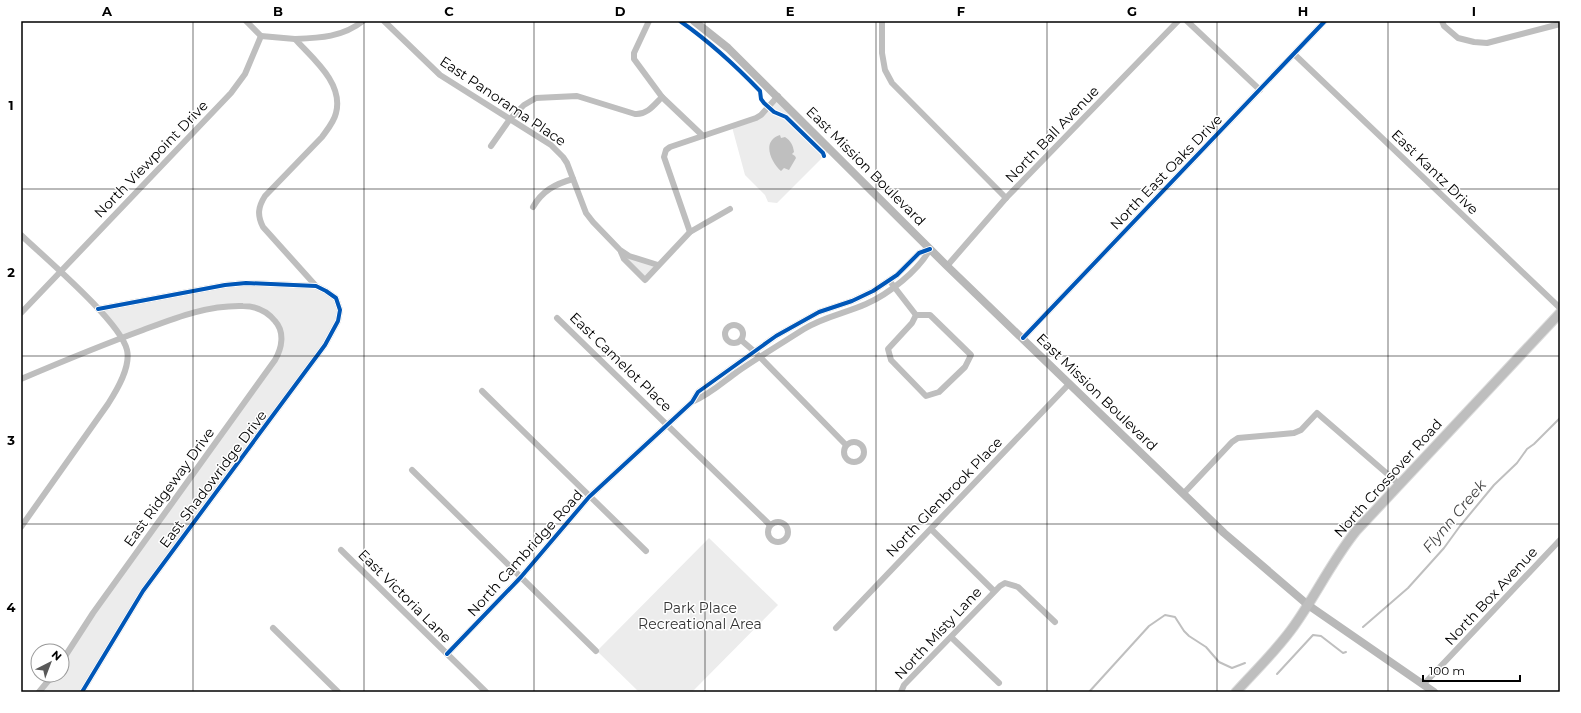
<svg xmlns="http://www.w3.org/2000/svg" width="1581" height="713" font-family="Montserrat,sans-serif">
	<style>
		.green { fill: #ececec }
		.water { fill: #bfbfbf }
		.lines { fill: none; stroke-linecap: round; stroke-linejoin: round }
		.stream { stroke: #bfbfbf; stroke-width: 2 }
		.primary-casing { stroke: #dbdbdb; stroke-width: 11 }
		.street { stroke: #bebebe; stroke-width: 6 }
		.secondary { stroke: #b8b8b8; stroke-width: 8 }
		.primary { stroke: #bebebe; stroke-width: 9 }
		.cycleway-casing { stroke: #fff; stroke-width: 6 }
		.cycleway { stroke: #0057b8; stroke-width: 4 }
		.grid { fill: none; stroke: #000; stroke-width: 1; stroke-opacity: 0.55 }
		.labels { text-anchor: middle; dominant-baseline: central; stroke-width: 3; stroke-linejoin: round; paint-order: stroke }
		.street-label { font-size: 14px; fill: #000; stroke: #fff }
		.park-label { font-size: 14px; fill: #333; stroke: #fff }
		.water-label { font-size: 15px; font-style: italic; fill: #444; stroke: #fff }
		.neatline { fill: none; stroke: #000; stroke-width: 1.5 }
		.grid-label { font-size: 13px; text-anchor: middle; font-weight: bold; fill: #000 }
	</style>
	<rect width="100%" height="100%" fill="#fff"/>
	<g class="green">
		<polygon points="778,96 831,149 777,203 768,202 765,195 745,175 732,127 756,118"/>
		<polygon points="629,256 658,265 645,280 624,259"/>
		<polygon points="225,285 316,286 336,298 340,310 333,332 143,591 82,692 39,692 53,675 62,675 62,661 275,360 282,335 270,315 244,306 193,311 122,337 98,309"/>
		<polygon points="709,538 778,605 692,692 639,692 597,651"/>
	</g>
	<path class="water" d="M780,135L781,138L785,137C791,141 793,145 794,152L792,154L795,156L796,158L789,170L784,168L781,171C771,162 761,141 780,135Z"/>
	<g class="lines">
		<g class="stream">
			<polyline points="1363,627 1408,588 1444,548 1460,526 1494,485 1517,463 1527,449 1534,444 1560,418"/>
			<polyline points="1277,674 1313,635 1321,636 1343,653 1346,652"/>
			<polyline points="1089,692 1149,626 1165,615 1175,617 1184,631 1189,636 1206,647 1219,662 1232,668 1245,663"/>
		</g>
		<g class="primary-casing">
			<path id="primary" d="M1236,692C1254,672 1274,653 1291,630C1314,599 1331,562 1356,531L1560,313"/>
		</g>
		<g class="street">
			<polyline points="246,21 261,36"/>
			<polyline points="384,21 440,75 551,145 563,157 567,163 586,213 593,222 620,250 629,256 658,265"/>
			<polyline points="649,21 634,53 634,59 662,97 703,136"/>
			<polyline points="882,21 882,53 885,70 892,83 1006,198"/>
			<polyline points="1187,21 1260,90"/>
			<polyline points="1442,21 1444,26 1458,38 1474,42 1487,43 1560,24"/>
			<polyline points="1294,54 1560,308"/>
			<path d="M491,146L510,119L524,105L536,98L577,96L635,114C647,115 654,105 662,97"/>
			<path d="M533,207C542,191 555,184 573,179"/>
			<polyline points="690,232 664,157 666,150 670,147 756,118 761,115 778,96"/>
			<path d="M21,235C45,258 120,321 127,350C131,367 117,390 108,404L21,527"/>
			<polyline points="621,252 624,259 645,280 690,232 730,209"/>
			<polyline points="947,266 1006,198 1178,21"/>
			<polyline points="892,284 916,315"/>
			<path d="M316,286L263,227C257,215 258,207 265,196L322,137C327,130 334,122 336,113C344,83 312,58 295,39C320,38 343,37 363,21"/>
			<polyline points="21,313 231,93 245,74 261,36 295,39"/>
			<polygon points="916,315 930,315 971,355 965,367 939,392 926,396 891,360 888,349 912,323"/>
			<polyline points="557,318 770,525"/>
			<circle cx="734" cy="334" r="9"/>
			<polyline points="1023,338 1325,21"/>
			<polyline points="741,340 755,352 846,445"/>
			<path d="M21,379C61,362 102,345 143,330C175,318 207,305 243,306C255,306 267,311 275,321C285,332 282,348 275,360L93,613L62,661"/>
			<polyline points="482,391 646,551"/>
			<path d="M692,402C709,395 722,383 737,372C759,357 782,343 804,329C823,317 846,313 866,304C889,294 919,270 930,249"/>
			<circle cx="854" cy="452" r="10"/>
			<polyline points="412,470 596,651"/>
			<polyline points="1183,494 1232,442 1238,438 1294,433 1301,430 1317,413 1399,484"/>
			<circle cx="778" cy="532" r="10"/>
			<polyline points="931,529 994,591"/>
			<polyline points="341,550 486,692"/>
			<polyline points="273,628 338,692"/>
			<polyline points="836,628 1069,384"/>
			<polyline points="951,637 999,683"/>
			<polyline points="447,654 521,577 589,497 692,402 698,392 776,336 819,312 852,301 873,291 897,275 919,253 930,249"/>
			<polyline points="1423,685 1560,540"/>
			<polyline points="39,692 53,675"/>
			<polyline points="82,692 143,591 325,345 338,321 340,310 336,298 326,291 316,286 246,283 225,285 98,309"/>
			<polyline points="901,692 904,685 1000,586 1005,583 1018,587 1055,622"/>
		</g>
		<polyline class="secondary" points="694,21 728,48 947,266 1224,533 1308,605 1434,692"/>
		<use href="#primary" class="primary"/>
		<g class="cycleway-casing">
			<g id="cycleway">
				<path d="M680,21C710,42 735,65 760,91L761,99L764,103L774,112L786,117L823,153L824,156"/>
				<polyline points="1023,338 1325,21"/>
				<polyline points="447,654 521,577 589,497 692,402 698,392 776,336 819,312 852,301 873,291 897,275 919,253 930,249"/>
				<polyline points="82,692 143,591 325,345 338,321 340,310 336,298 326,291 316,286 246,283 225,285 98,309"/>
			</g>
		</g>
		<use href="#cycleway" class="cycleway"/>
	</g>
	<path class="grid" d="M193,21V692M364,21V692M534,21V692M705,21V692M876,21V692M1047,21V692M1217,21V692M1388,21V692M21,189H1560M21,356H1560M21,524H1560"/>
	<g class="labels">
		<g class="street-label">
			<text transform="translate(503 101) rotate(34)">East Panorama Place</text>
			<text transform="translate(1052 134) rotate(-46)">North Ball Avenue</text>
			<text transform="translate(151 159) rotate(-46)">North Viewpoint Drive</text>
			<text transform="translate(866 166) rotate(45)">East Mission Boulevard</text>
			<text transform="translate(1166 172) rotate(-46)">North East Oaks Drive</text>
			<text transform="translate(1435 172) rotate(44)">East Kantz Drive</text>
			<text transform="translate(621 362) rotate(44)">East Camelot Place</text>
			<text transform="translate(1097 392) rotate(44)">East Mission Boulevard</text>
			<text transform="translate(1388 478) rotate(-48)">North Crossover Road</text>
			<text transform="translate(213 479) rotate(-53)">East Shadowridge Drive</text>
			<text transform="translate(169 487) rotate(-54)">East Ridgeway Drive</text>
			<text transform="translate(944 497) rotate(-46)">North Glenbrook Place</text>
			<text transform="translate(525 553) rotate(-48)">North Cambridge Road</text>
			<text transform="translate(405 596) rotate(45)">East Victoria Lane</text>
			<text transform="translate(1491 596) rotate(-47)">North Box Avenue</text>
			<text transform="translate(938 633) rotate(-47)">North Misty Lane</text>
		</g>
		<g class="park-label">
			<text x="700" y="608">Park Place<tspan x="700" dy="16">Recreational Area</tspan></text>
		</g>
		<g class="water-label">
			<text transform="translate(1454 516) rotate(-50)">Flynn Creek</text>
		</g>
	</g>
	<rect width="1581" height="713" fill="none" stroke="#ffffff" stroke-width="44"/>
	<g transform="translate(50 663) rotate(42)"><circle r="19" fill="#ffffff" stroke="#999999"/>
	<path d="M0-3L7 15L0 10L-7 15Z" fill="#595959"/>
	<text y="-6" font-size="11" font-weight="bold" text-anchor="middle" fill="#000000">N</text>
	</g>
	<path d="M1423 675v6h97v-6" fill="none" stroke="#000000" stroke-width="2"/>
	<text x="1429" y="675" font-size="12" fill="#000000" stroke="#ffffff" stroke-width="3" paint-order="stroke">100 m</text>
	<rect x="22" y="22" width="1537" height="669" class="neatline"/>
	<g class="grid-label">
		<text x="107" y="16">A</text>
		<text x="278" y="16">B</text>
		<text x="449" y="16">C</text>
		<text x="620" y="16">D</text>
		<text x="790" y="16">E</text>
		<text x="961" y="16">F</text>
		<text x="1132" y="16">G</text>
		<text x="1303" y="16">H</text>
		<text x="1474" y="16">I</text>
		<text x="11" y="110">1</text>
		<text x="11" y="277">2</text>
		<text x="11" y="445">3</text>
		<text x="11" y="612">4</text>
	</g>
</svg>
